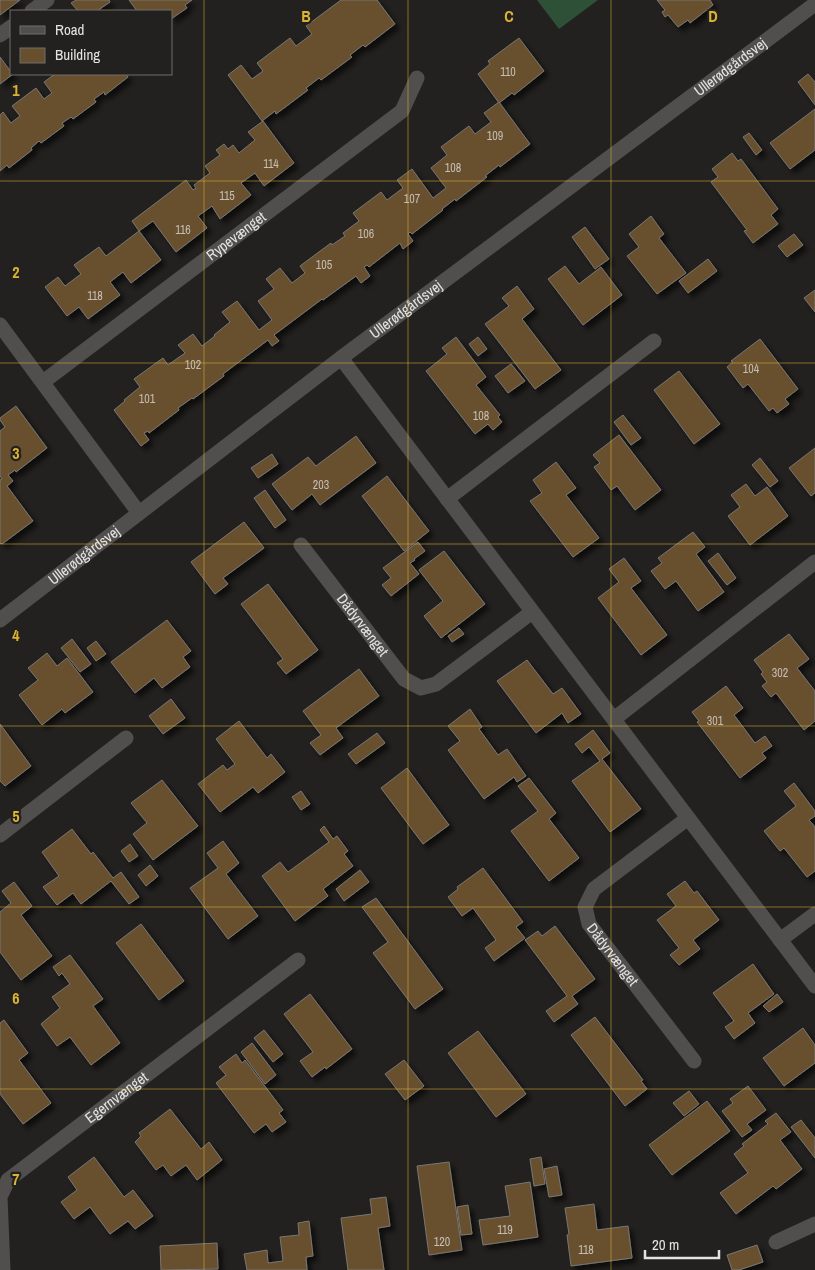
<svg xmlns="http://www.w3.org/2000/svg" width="815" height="1270" font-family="'Archivo Narrow',sans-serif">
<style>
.green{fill:#2d5037}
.building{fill:#684f2e;stroke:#797775;filter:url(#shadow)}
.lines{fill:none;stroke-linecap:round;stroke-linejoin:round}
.minor{stroke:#514f4d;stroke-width:15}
.grid{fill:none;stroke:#dbb233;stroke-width:1;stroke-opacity:0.55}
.labels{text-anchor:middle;stroke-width:4.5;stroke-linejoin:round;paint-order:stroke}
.number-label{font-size:12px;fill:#c5beb4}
.street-label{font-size:15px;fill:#e4e3e1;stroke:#22211f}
.grid-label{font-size:16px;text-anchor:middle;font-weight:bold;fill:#dbb233;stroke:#22211f;stroke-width:4.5;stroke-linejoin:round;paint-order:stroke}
</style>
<defs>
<filter id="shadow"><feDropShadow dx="4.5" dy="4.5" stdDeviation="2.5" flood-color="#0009"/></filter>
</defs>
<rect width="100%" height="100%" fill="#22211f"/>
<path class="green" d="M537 0H598L559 29Z"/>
<path class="building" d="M0 0H20L0 15Z
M76 0H109L110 2 97 11H78L71 3Z
M129 0H192L185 5 187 8 171 19V11H137Z
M341 0H377L395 24 365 47 363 45 350 55 352 57 321 80 319 78 306 88 308 90 276 114 275 111 262 121 228 75 241 65 252 79 263 71 257 63 290 38 296 46 312 34 306 26Z
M657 0H710L713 5 690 23 688 20 678 27 668 15 665 17 662 12 665 10Z
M519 38 544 71 514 95 512 93 499 103 478 74 490 64 488 61Z
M0 57 11 72V74H13L0 84Z
M55 74H127H126L128 77 105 95 104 92 94 99 96 102 73 119 71 117 62 123 64 126 41 143 39 141 31 148 32 150 9 168 7 165 0 171V115L3 112 11 123 20 116 12 106 36 88 44 99 52 93 44 82Z
M808 74 815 82V105L798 82Z
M499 102 530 144 500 167 499 165 485 176 487 177 456 201 455 199 442 209 443 210 412 234 410 232 408 234 413 241 403 249 400 243 369 267 367 265 364 267 370 276 361 283 356 276 323 300 322 299 274 335 279 341 272 346 268 340 223 374 224 376 193 399 192 398 178 408 179 410 149 433 148 431 144 433 149 440 141 446 114 410 125 401 124 400 140 387 134 379 163 358 168 365 185 353 178 345 193 334 202 346 215 336 214 335 230 322 222 312 237 301 259 330 272 320 258 301 274 289 266 279 280 268 292 283 305 273 300 266 331 243 332 245 345 236 343 233 359 221 353 213 381 192 387 200 403 188 397 180 412 169 433 198 446 188 431 168 447 155 441 147 469 126 475 134 491 122 484 113Z
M815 109V150L790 169 770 143Z
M263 121 294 163 264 186 255 173 241 183 251 195 220 219 212 206 198 216 207 228 176 252 153 221 139 231 132 221 186 180 193 190 196 188 194 185 210 173 205 166 220 155 216 150 224 144 228 149 233 145 239 153 255 140 248 132Z
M749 133 762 150 756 155 743 137Z
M732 153 738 161 741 159 778 209 771 215 778 224 753 243 744 231 747 230 711 182 718 177 712 169Z
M651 216 664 234 659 238 686 273 657 294 627 256 639 247 629 234Z
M585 227 609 259 595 269 572 237Z
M139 231 161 260 131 283 123 272 110 282 120 295 88 319 79 307 67 316 45 287 58 277 65 286 81 274 74 265 99 247 106 256Z
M794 234 803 245 787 257 778 246Z
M708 259 717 271 688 293 679 281Z
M565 266 579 284 601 267 622 295 583 325 548 279Z
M517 286 534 309 522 319 561 370 535 389 485 324 509 306 502 298Z
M815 290V312L804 298Z
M456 337 486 377 476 385 500 415 498 417 502 422 493 430 488 424 475 434 426 371 447 354 442 348Z
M478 337 487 349 478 356 469 344Z
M760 339 798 389 785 399 789 404 777 413 773 408 769 411 748 384 743 388 727 367 733 362 731 361Z
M511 364 525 381 508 393 495 376Z
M679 371 720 424 694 444 654 390Z
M16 406 47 448 16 472 15 470 8 475 13 481 7 486 33 521 2 544 1 543 0 544V480L2 479 0 476V431L5 427 0 420V418Z
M623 415 641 438 631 445 614 422Z
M619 435 661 490 635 510 617 486 611 490 594 467 600 463 593 455Z
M356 436 376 463 320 505 312 494 292 510 272 484 308 457 316 466Z
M815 448V493L811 496 789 468Z
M272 454 278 464 258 478 251 468Z
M760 458 778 481 770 487 752 465Z
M556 462 576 488 566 495 599 538 573 557 530 501 542 493 533 480Z
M387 476 429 531 404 551 362 496Z
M746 484 755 496 767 487 788 516 750 545 728 516 740 507 731 495Z
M265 490 286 520 275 528 254 498Z
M244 522 264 548 223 578 228 584 215 594 191 562Z
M693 532 705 547 696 554 724 592 698 611 676 581 665 589 651 571 662 563 658 558Z
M418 542 425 551 414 559 415 560 410 563 419 574 391 596 382 585 391 578 383 568Z
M444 551 485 604 441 638 424 616 443 601 419 570Z
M718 553 736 578 727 585 708 561Z
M624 558 641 581 631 588 667 635 641 655 598 598 619 582 609 569Z
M268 584 318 650 286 674 277 663 283 659 241 604Z
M167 620 191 651 183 657 190 667 162 688 154 678 135 693 111 662Z
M459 628 464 634 452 642 448 636Z
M789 634 809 659 797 668 815 691V721L804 730 776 693 771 697 762 686 767 682 761 674 763 672 754 660Z
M72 639 91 664 80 672 61 648Z
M96 641 106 654 96 661 87 648Z
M47 653 57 666 67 658 93 692 65 713 62 709 42 725 19 695 38 680 28 668Z
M527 660 553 694 562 688 581 714 568 723 562 713 536 733 497 681Z
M359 669 379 696 336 728 343 738 320 755 310 743 321 735 303 711Z
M726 686 743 708 734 715 755 743 765 736 772 746 762 753 766 758 740 778 697 722 699 721 692 712Z
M171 699 185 718 163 734 149 716Z
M470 709 482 727 479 729 498 755 507 749 526 776 517 782 514 777 484 799 448 750 460 741 448 726Z
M239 721 267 758 271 754 285 772 258 793 253 787 220 812 198 784 223 765 227 770 235 764 216 739Z
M0 724 31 766 5 786 0 781Z
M593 730 610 753 602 759 641 809 610 832 572 781 600 761 589 747 582 753 575 744Z
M377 733 385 743 356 764 348 754Z
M407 768 449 825 423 844 381 788Z
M529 778 556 813 549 819 579 858 549 881 511 831 538 811 518 786Z
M162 780 198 826 153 860 133 834 147 823 131 803Z
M794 783 815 811V816L809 820 815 827V871L807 877 784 848 780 851 764 831 796 806 784 791Z
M301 791 310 804 301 810 292 797Z
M324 826 333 839 337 836 348 851 344 854 353 866 323 889 328 896 295 921 262 876 280 862 288 872 329 842 320 830Z
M72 829 91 854 93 852 113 878 121 872 139 897 129 904 111 881 81 904 73 893 57 905 43 887 59 876 42 852Z
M223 841 239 863 226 874 258 916 228 939 190 888 218 868 207 853Z
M130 844 138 856 129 862 121 851Z
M150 865 158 876 146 886 138 875Z
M483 868 523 922 516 927 525 938 494 961 485 948 496 940 473 908 462 916 448 897 458 889 457 887Z
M360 870 369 882 344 901 336 889Z
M685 881 694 893 697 891 719 920 693 940 700 949 679 965 670 955 679 948 657 920 676 906 667 894Z
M14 882 32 906 21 915 52 956 21 980 0 952V912L11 903 2 891Z
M376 898 443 989 415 1009 373 953 388 942 362 907Z
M141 924 184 981 159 1000 116 943Z
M555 926 595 979 572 996 578 1004 554 1022 546 1011 567 996 525 940 538 931 542 936Z
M70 955 103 999 93 1006 120 1043 91 1065 70 1037 57 1046 41 1024 60 1008 52 997 70 984 62 973 59 976 53 967Z
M753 964 774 994 748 1013 755 1023 734 1039 725 1027 734 1021 713 993Z
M310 994 352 1049 326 1069 325 1067 312 1077 300 1061 313 1052 284 1014Z
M777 994 783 1002 769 1012 763 1006Z
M595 1017 643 1080 641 1081 647 1089 625 1106 571 1035Z
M4 1020 28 1053 19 1060 51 1103 23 1124 0 1094V1023Z
M803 1028 815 1045V1063L784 1086 763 1058Z
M264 1030 283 1054 273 1062 254 1038Z
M478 1031 526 1094 496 1117 448 1053Z
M252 1043 276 1075 265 1084 241 1052Z
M236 1054 242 1063 245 1060 283 1110 279 1113 286 1122 272 1132 266 1124 254 1133 216 1083 226 1075 219 1067Z
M404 1060 424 1086 405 1100 385 1074Z
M748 1086 766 1110 747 1124 752 1130 742 1137 722 1111 733 1103 730 1099Z
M689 1091 699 1104 684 1116 673 1103Z
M707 1101 730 1131 672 1175 649 1145Z
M170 1109 201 1149 209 1142 222 1160 197 1180 186 1165 171 1176 163 1165 156 1170 135 1142 141 1136 139 1133Z
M776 1113 791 1132 780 1140 802 1169 776 1189 773 1186 736 1214 720 1193 748 1173 734 1154 744 1146 742 1144 768 1124 765 1121Z
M801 1120 815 1138V1158L791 1127Z
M94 1157 124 1197 133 1190 153 1216 135 1229 128 1221 110 1234 90 1207 74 1219 61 1202 77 1190 68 1177Z
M541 1157 545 1184 534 1186 530 1159Z
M449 1162 462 1250 429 1255 417 1166Z
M557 1166 562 1195 549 1197 544 1169Z
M530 1182 538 1237 483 1245 479 1220 510 1216 505 1186Z
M386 1197 390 1226 378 1228 384 1270H348L341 1218 372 1214 370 1199Z
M594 1204 597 1230 628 1226 632 1258 571 1266 567 1235 569 1234 565 1208Z
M468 1205 472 1234 461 1235 457 1207Z
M309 1221 313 1256 306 1257 307 1270H247L244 1254 267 1250 268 1263 283 1261 280 1237 299 1235 298 1223Z
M217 1243 218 1269 161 1270 160 1246Z
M757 1245 763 1262 739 1270H732L727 1255Z"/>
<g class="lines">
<g class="minor">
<path d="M32 11 47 0"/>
<path d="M0 35 11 27"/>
<path d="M0 325 139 513"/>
<path d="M341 358 815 986"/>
<path id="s1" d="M43 382 402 111 417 78"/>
<path d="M447 499 654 341"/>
<path id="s2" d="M301 545 404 679 421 688 436 684 532 612"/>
<path id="s3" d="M0 620 341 358 815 4"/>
<path d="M614 719 815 562"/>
<path id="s4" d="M688 818 594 889 585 907 589 924 694 1061"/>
<path d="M0 835 126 738"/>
<path d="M780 940 815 914"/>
<path d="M776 1242 815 1224"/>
<path id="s5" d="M3 1270 0 1197 8 1180 298 960"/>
</g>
</g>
<path class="grid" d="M204 0V1270M408 0V1270M611 0V1270M0 181H815M0 363H815M0 544H815M0 726H815M0 907H815M0 1089H815"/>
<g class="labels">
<g class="number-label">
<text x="508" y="76">110</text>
<text x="495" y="140">109</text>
<text x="271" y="168">114</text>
<text x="453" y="172">108</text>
<text x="227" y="200">115</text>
<text x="412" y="203">107</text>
<text x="183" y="234">116</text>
<text x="366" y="238">106</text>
<text x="324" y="269">105</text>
<text x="95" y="300">118</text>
<text x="193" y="369">102</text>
<text x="751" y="373">104</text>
<text x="147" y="403">101</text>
<text x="481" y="420">108</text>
<text x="321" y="489">203</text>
<text x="780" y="677">302</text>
<text x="715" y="725">301</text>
<text x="505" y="1234">119</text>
<text x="442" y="1246">120</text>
<text x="586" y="1254">118</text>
</g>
<g class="street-label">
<text dy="5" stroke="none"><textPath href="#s3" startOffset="916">Ullerødgårdsvej</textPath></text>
<text dy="5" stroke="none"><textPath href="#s1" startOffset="242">Rypevænget</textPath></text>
<text dy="5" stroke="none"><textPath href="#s3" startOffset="511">Ullerødgårdsvej</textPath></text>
<text dy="5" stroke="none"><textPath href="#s3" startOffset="106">Ullerødgårdsvej</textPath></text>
<text dy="5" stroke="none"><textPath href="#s2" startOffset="101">Dådyrvænget</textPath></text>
<text dy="5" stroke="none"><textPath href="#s4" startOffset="194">Dådyrvænget</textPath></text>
<text dy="5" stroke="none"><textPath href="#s5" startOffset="228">Egernvænget</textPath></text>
</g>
</g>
<g class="grid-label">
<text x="306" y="22">B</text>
<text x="509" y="22">C</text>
<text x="713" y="22">D</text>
<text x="16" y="96">1</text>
<text x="16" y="278">2</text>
<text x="16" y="459">3</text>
<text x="16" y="641">4</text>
<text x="16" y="822">5</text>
<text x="16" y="1004">6</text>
<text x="16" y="1185">7</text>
</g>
<rect x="10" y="10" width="162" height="65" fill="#22211f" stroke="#706f6d"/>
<rect x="20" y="26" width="25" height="8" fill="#514f4d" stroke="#706f6d"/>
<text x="55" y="35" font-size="15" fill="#e4e3e1">Road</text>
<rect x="20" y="48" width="25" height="15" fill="#684f2e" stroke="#706f6d"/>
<text x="55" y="60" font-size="15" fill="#e4e3e1">Building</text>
<path d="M645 1250v8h74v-8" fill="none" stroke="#e4e3e1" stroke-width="2.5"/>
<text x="652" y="1250" font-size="15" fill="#e4e3e1" stroke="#22211f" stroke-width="4" paint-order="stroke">20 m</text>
</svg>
